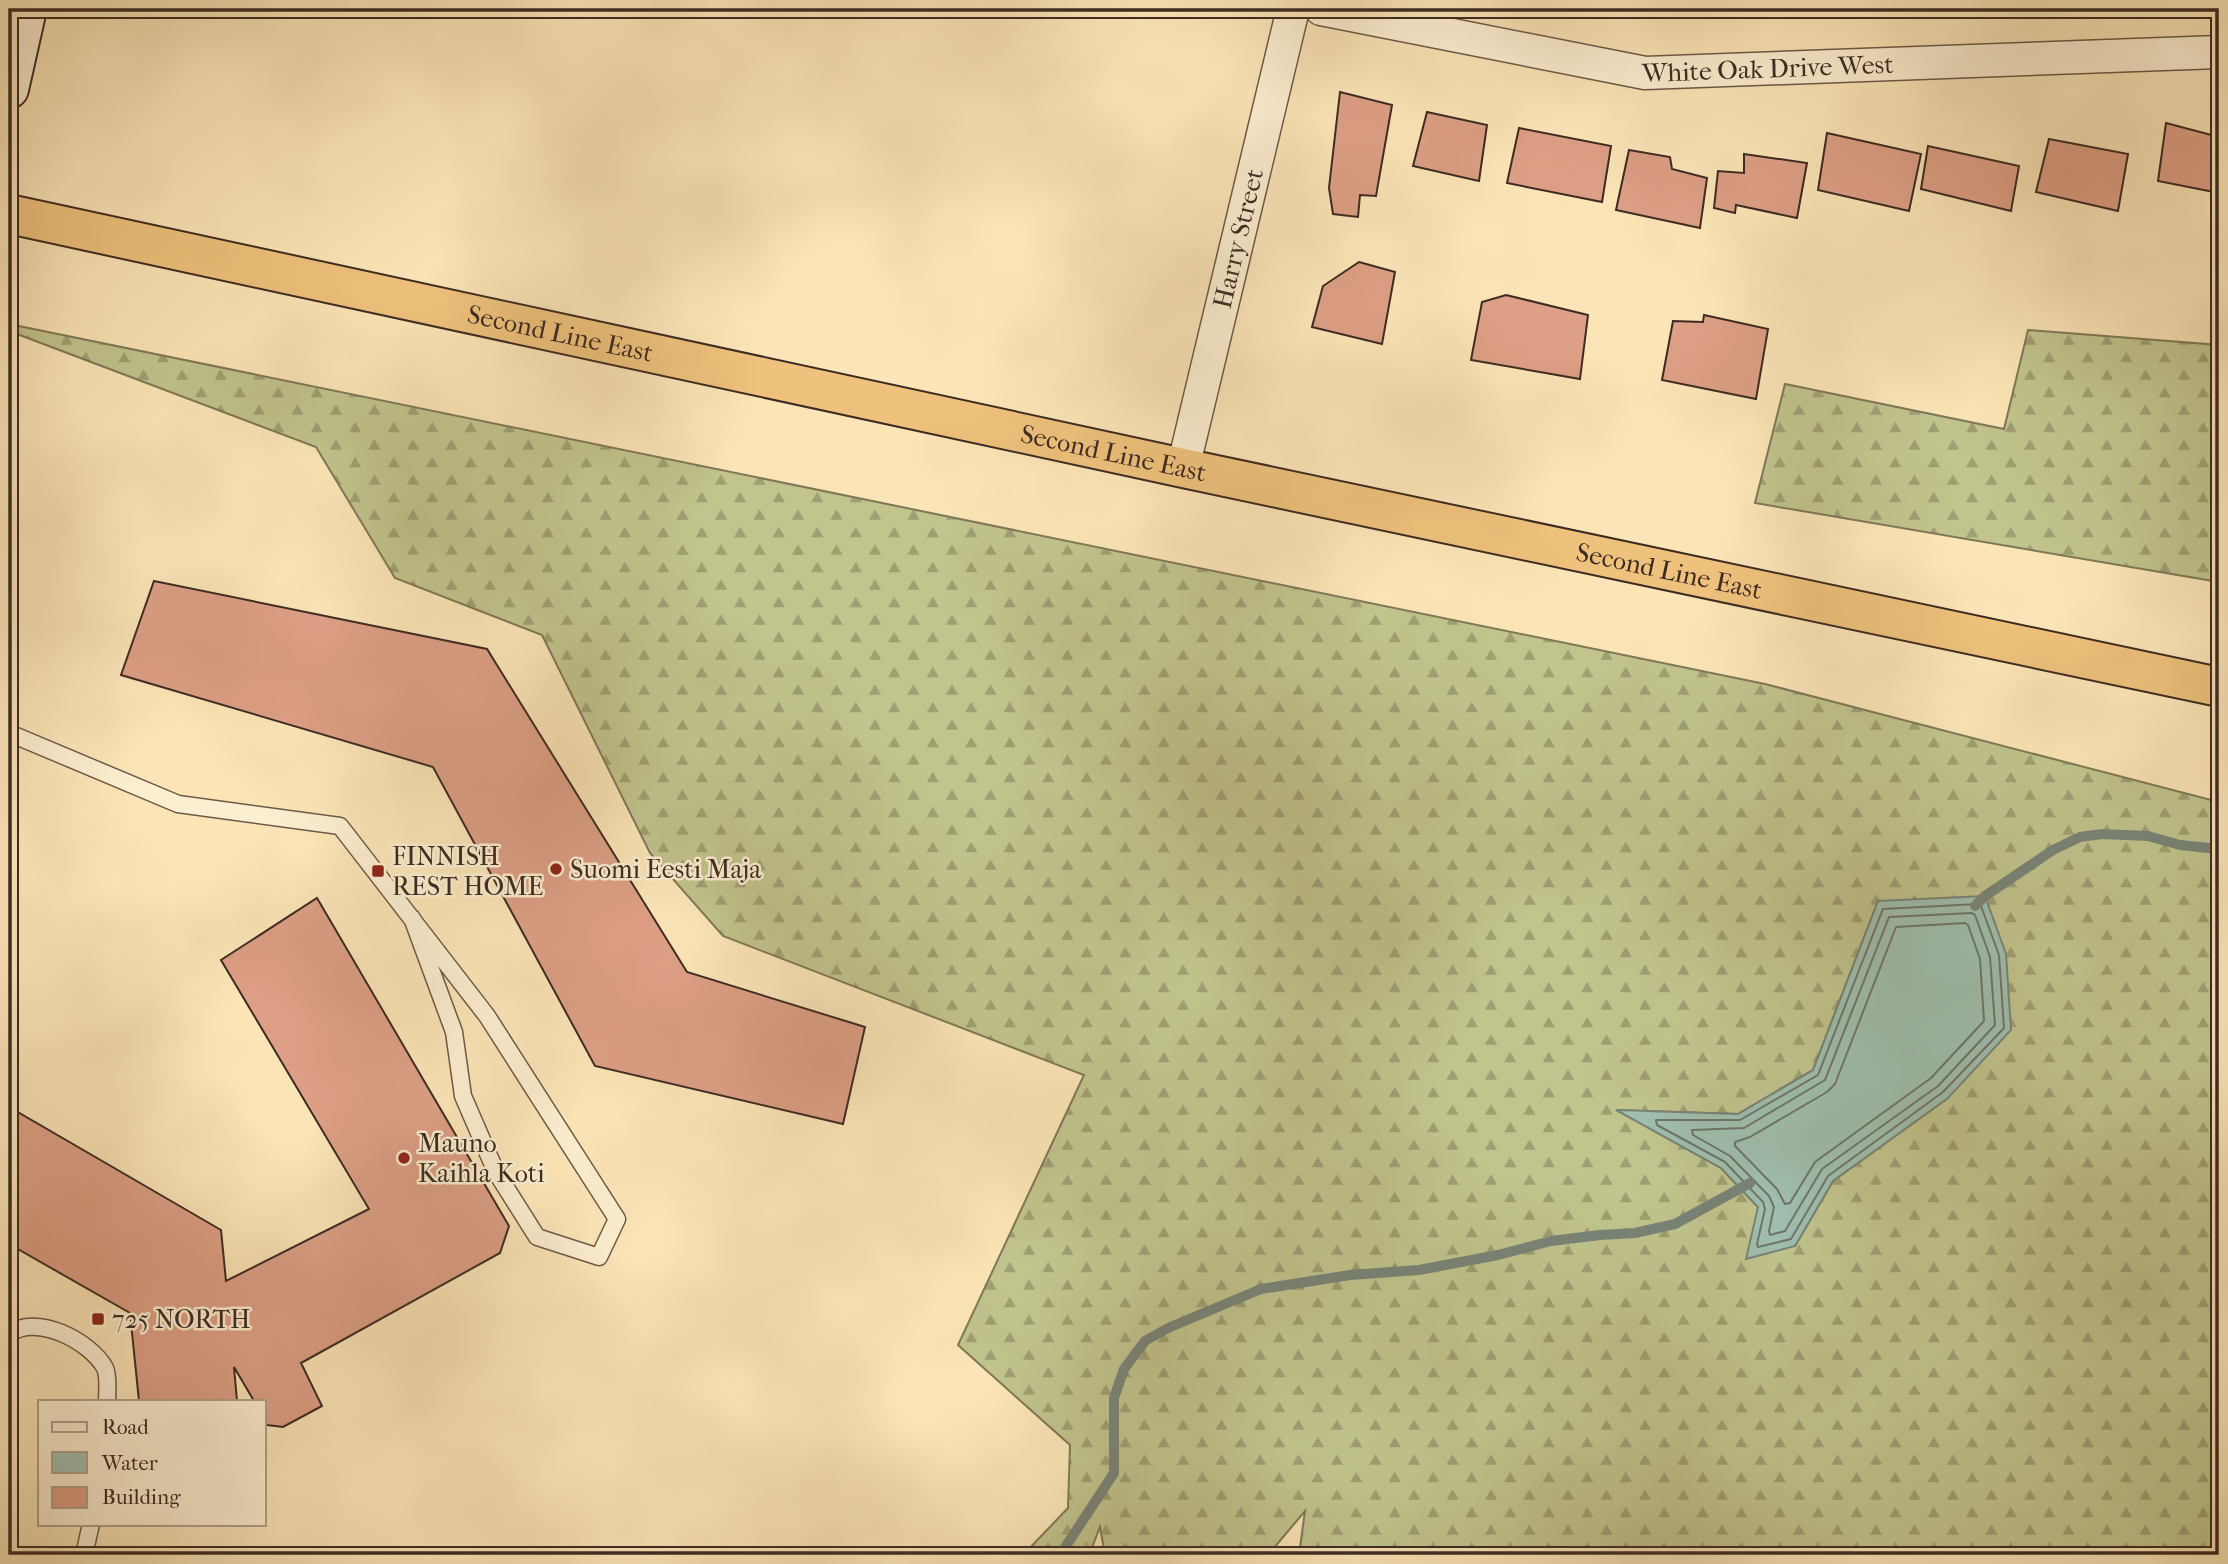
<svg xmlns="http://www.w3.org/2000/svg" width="2228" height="1564" font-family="'IM FELL French Canon',serif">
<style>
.forest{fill:url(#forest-firs);stroke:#7f7858;stroke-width:2;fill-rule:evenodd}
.water{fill:#9fbfaf;stroke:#788477;stroke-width:2}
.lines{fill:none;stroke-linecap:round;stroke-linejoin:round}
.shore{stroke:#6e7569;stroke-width:2}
.stream{stroke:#788477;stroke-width:10}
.building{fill:#dd9f85;stroke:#3d2b23;stroke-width:2}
.lane-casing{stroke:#6c5a48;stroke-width:19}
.street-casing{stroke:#6c5a48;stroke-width:35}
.secondary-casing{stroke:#3d2b23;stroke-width:42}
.highway-casing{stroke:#3d2b23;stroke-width:42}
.lane{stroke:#fceed0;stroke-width:16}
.street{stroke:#fceed0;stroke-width:32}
.secondary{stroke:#fceed0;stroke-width:38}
.highway{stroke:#eec27c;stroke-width:38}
.poi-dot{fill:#8f2418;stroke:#fceed0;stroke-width:2.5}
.labels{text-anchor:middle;stroke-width:5;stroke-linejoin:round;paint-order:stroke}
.street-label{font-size:26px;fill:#3d2b23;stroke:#fceed0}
.poi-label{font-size:26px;fill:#3d2b23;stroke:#fceed0;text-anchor:start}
</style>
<defs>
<pattern id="forest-firs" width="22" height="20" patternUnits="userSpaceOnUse" patternTransform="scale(1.75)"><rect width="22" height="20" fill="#c1c48d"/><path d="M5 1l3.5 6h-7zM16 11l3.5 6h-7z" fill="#9e9f73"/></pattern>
</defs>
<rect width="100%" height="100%" fill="#fbe5b7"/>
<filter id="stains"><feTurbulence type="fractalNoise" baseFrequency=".00286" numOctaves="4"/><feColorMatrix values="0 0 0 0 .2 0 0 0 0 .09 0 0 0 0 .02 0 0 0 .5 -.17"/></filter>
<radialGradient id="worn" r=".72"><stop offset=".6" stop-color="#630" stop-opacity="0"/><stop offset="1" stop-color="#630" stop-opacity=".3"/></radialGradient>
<path class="forest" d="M9 324 1765 684 2219 802V1555H1299L1305 1511 1268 1555H1105L1100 1527 1089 1555H1023L1068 1508 1070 1445 958 1345 1084 1075 723 936 650 853 542 635 395 578 316 447 9 331ZM1878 901 1948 1098 1833 1181 1795 1246 1721 1168 1618 1110 1738 1114 1813 1070Z
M2028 330 2219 345V582L1755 503 1785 384 2004 429Z"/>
<path class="water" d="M1985 896 2006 954 2011 1030 1948 1098 1833 1181 1795 1246 1746 1259 1758 1207 1721 1168 1616 1110 1738 1114 1813 1070 1878 901Z"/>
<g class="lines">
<path class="shore" d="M1978 904 1981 906 1999 955 2004 1028 1943 1092 1828 1176 1791 1239 1758 1247 1757 1244 1765 1209 1763 1202 1725 1162 1657 1125 1656 1120H1740L1818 1075 1883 909Z
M1972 913 1975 915 1990 957 1995 1025 1938 1086 1822 1169 1785 1231 1770 1235 1769 1231 1774 1207 1769 1196 1730 1156 1693 1135 1692 1130 1744 1128 1825 1080 1889 917Z
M1965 923 1968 925 1980 959 1984 1021 1931 1078 1815 1162 1790 1203 1785 1204 1777 1189 1735 1146V1142L1750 1137 1827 1092 1835 1084 1896 927Z"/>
<path class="stream" d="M1975 906 1985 896 2053 850 2080 837 2102 834 2148 836 2180 845 2219 849
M1060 1555 1114 1473V1398L1124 1369 1145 1341 1168 1328 1261 1289 1350 1275 1419 1270 1498 1255 1551 1241 1600 1235 1635 1233 1675 1224 1750 1183"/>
</g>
<path class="building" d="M1340 92 1392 105 1376 196 1360 195 1358 217 1333 214 1329 188Z
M1427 112 1487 125 1479 181 1413 166Z
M2166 123 2219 137V193L2158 181Z
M1519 128 1611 146 1602 202 1507 183Z
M1827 133 1921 154 1909 211 1818 190Z
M2049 139 2128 154 2118 211 2036 192Z
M1928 146 2019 166 2011 211 1921 189Z
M1629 150 1670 157 1672 169 1707 178 1700 228 1616 210Z
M1744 154 1807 163 1797 218 1736 205 1735 213 1714 208 1718 171 1744 173Z
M1359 262 1395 272 1382 344 1312 327 1323 286Z
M1506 295 1588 315 1580 379 1471 360 1482 302Z
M1704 315 1768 329 1756 399 1662 380 1673 321 1703 322Z
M154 581 487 649 687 972 865 1027 843 1124 595 1066 433 767 121 675Z
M317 898 509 1226 500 1253 301 1363 322 1406 283 1427 267 1425 264 1419V1401H254L234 1367 237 1401H139L130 1313 9 1244V1107L221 1230 226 1281 369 1209 221 960Z"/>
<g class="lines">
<g class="lane-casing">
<path id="lane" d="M9 733 178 804 340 826 487 1016 617 1219 599 1257 537 1237 496 1172 463 1096 454 1032 412 918
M9 1334C36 1313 90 1341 105 1368 109 1377 107 1392 107 1401
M84 1555 91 1524"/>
</g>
<g class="street-casing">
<g id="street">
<path id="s1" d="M1321 9 1645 73 2219 52"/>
<path id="s2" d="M1183 468 1293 9"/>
</g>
</g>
<g class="secondary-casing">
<path id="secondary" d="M9 89 27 9"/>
</g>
<g class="highway-casing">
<g id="highway">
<path id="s3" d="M9 214 1183 468 2219 687"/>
</g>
</g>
<use href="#lane" class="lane"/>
<use href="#street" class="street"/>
<use href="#secondary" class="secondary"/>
<use href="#highway" class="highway"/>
</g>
<g class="poi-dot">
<circle cx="556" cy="869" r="7"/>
<rect x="371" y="864" width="14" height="14" rx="3.5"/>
<circle cx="404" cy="1158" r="7"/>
<rect x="91" y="1312" width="14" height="14" rx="3.5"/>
</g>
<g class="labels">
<g class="street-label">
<text dy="9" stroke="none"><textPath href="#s1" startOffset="453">White Oak Drive West</textPath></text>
<text dy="9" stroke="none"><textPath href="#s2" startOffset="236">Harry Street</textPath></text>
<text dy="9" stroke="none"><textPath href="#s3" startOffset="564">Second Line East</textPath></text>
<text dy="9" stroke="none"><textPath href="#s3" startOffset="1130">Second Line East</textPath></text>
<text dy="9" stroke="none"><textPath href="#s3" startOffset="1698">Second Line East</textPath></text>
</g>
<g class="poi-label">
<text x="392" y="865">FINNISH<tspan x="392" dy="30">REST HOME</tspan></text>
<text x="570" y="878">Suomi Eesti Maja</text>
<text x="418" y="1152">Mauno<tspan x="418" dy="30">Kaihla Koti</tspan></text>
<text x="112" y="1328">725 NORTH</text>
</g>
</g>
<rect width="2228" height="1564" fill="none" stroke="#fbe5b7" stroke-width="35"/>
<rect x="10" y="10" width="2207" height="1543" fill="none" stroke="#3d2b23" stroke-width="3.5"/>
<rect x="18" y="18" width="2193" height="1529" fill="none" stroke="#3d2b23" stroke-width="2"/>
<rect x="38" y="1400" width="228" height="126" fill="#fceed0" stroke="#b0a08b" stroke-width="2"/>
<rect x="52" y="1422" width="35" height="10" fill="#fceed0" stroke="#b0a08b" stroke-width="2"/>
<text x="102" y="1434" font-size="21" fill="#3d2b23">Road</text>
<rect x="52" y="1452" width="35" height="21" fill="#9fbfaf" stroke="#b0a08b" stroke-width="2"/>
<text x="102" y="1470" font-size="21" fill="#3d2b23">Water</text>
<rect x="52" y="1487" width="35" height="21" fill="#dd9f85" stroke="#b0a08b" stroke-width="2"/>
<text x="102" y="1504" font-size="21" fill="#3d2b23">Building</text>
<rect width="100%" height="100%" filter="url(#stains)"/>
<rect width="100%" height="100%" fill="url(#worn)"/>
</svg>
